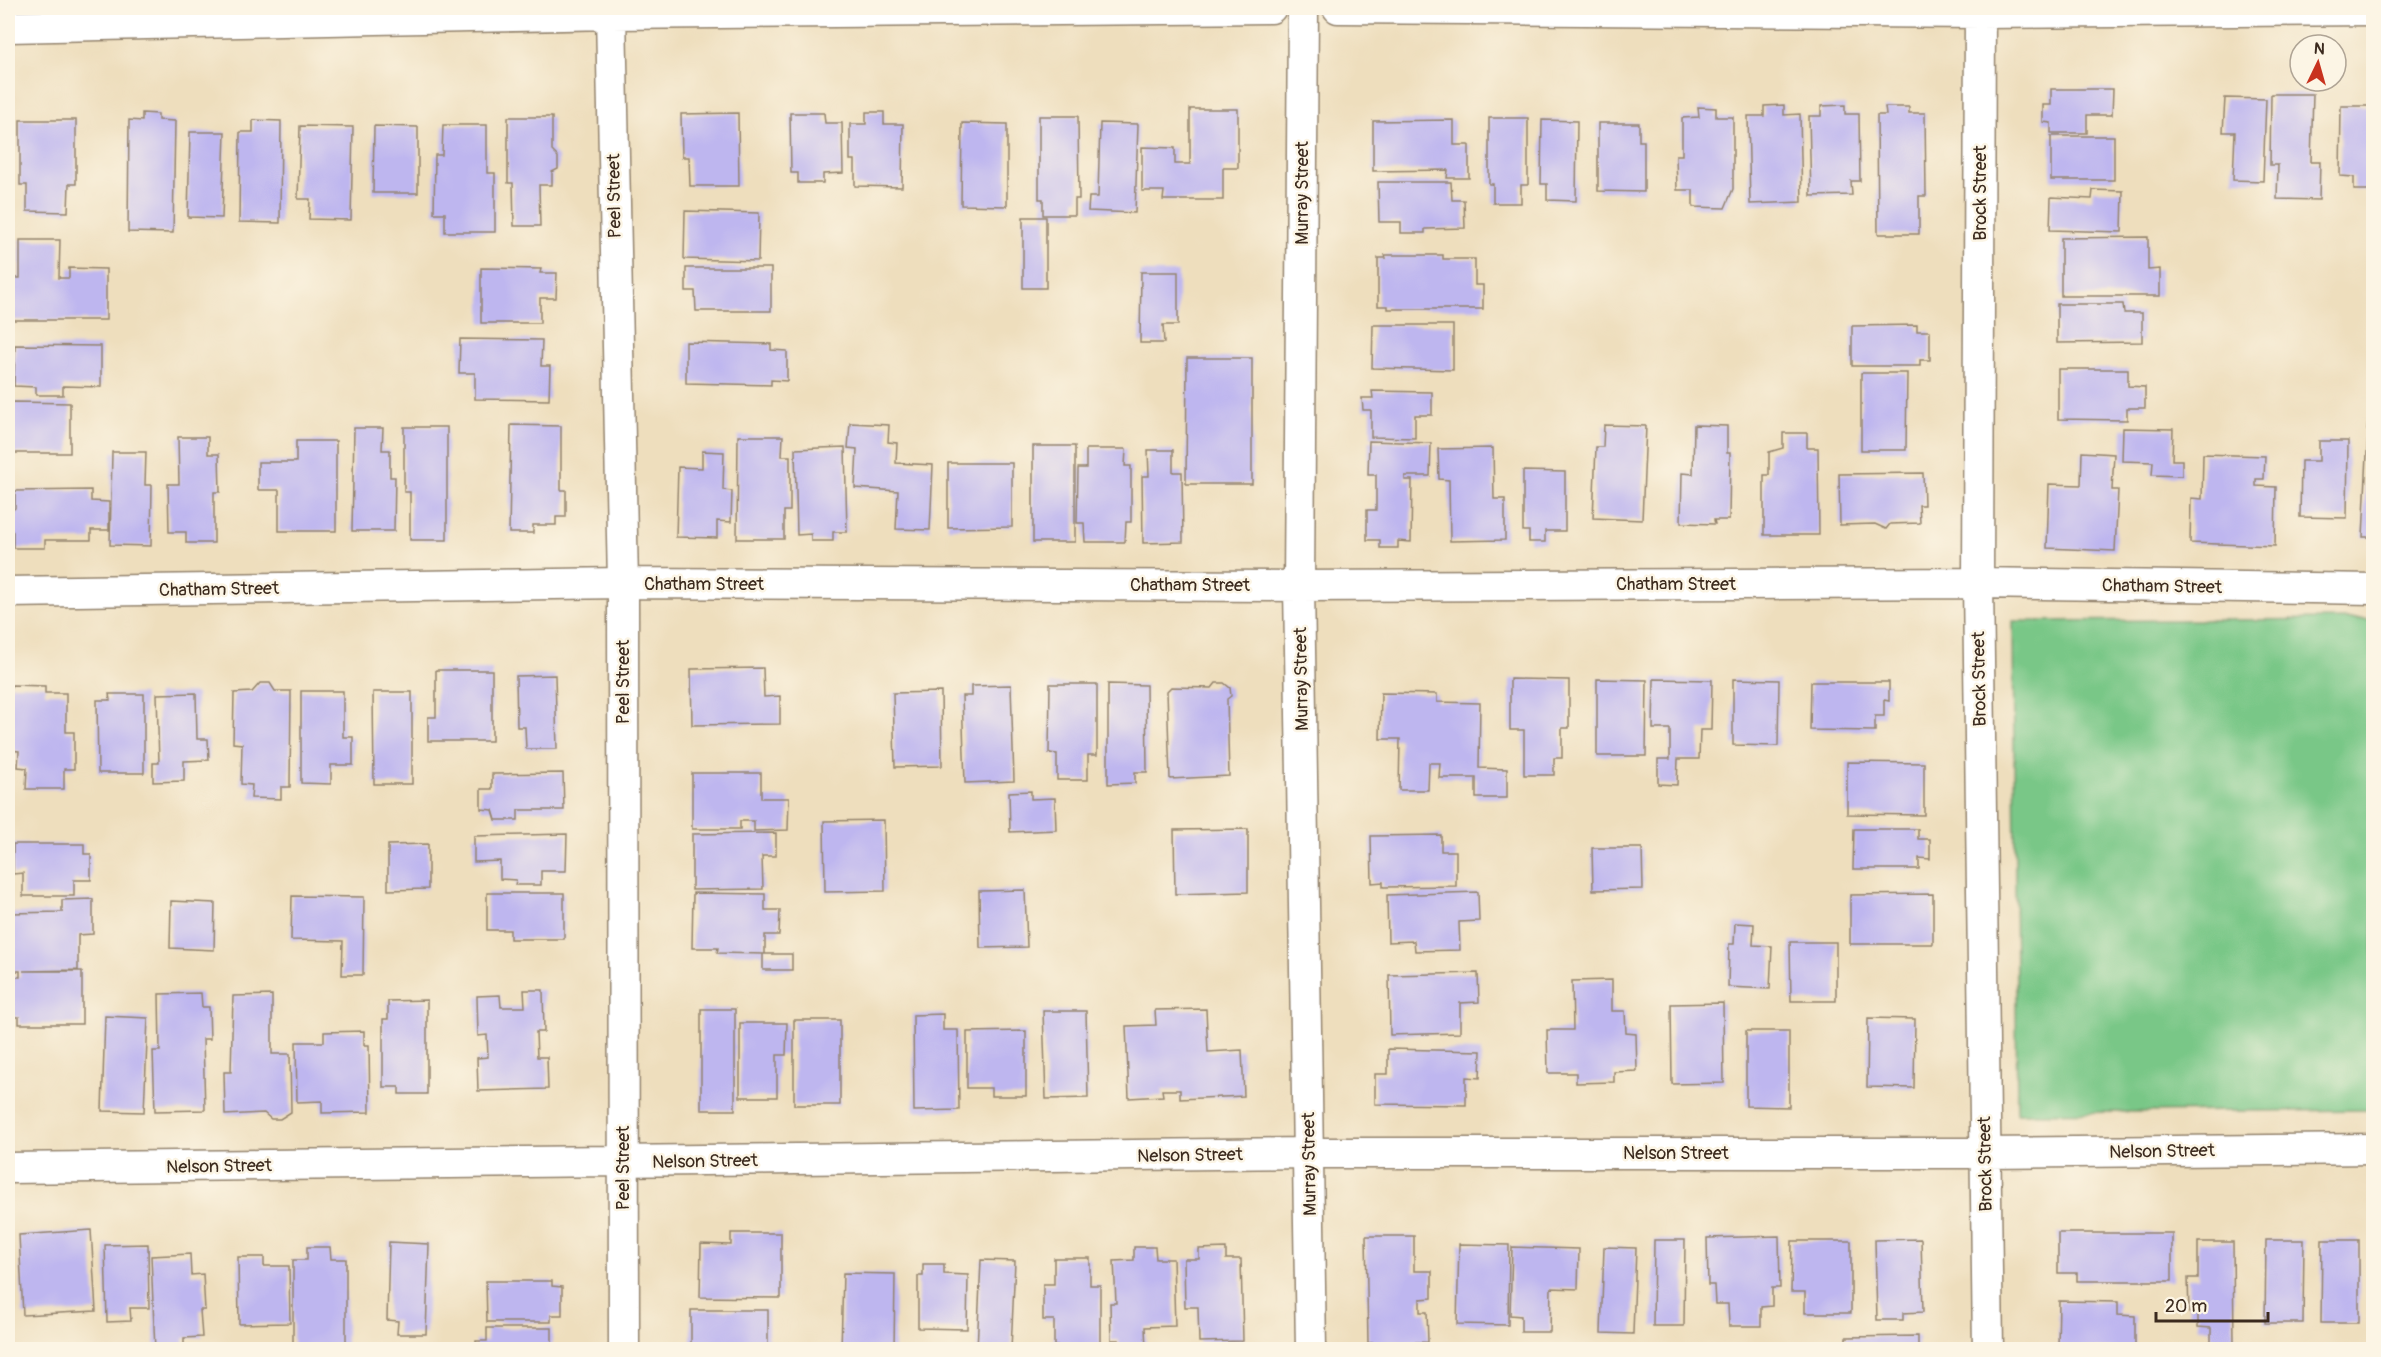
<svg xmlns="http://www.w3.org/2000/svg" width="2381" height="1357" font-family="Pangolin,sans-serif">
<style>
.green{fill:#79c787;stroke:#5a7852;stroke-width:1.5}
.building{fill:#beb6ef}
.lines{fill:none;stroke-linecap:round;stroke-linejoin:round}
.minor-casing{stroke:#94846e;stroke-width:33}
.minor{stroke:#fff;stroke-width:30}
.labels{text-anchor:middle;stroke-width:5;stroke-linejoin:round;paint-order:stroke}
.street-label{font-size:18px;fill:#3b2a1e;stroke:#fcf5e5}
</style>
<rect width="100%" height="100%" fill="#fcf5e5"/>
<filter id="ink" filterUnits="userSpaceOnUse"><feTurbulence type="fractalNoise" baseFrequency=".0167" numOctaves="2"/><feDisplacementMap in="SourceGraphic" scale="12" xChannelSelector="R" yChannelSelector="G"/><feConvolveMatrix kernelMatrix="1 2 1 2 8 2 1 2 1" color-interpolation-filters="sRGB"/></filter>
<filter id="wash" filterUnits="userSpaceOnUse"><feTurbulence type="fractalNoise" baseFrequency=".008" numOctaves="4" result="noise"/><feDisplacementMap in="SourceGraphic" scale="24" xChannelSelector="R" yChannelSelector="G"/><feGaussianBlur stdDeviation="1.35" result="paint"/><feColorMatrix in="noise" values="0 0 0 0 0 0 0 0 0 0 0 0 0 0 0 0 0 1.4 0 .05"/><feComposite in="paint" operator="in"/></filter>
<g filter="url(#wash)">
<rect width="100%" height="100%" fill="#eedebd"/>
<path class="green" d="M2373 619V1110L2017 1113 2013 621Z"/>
<g id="blocks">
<path class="building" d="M2051 89H2113L2112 115H2087V133H2051V123L2043 122V105H2051Z
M2271 94H2313L2311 162H2320L2319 200 2277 199 2278 165H2270Z
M2225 98 2266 99 2263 181 2233 180 2235 132H2223Z
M1784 105V115L1800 114 1802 202 1750 204 1748 116H1764V106Z
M1845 105V114H1859L1860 181H1851L1852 195 1811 196 1809 116H1821V106Z
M2341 106H2374V190H2354V177L2340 176Z
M1698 107 1716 108V117H1733V189L1725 208 1693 207V190H1677L1676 155H1682V118L1699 117Z
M1885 107H1909V113H1925L1926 196H1919V234H1878L1877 115H1886Z
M1190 109H1238V168H1223V200H1163L1164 191H1142V147L1175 148V164H1190Z
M866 112H884V124H903L902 187 855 186V160H850V124H866Z
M142 113 158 114V120L175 121 173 233 128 232 129 120 142 121Z
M738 113 739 186H690L689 157H682L681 114Z
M790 113H824L825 123H842L843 173 823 174V183H798V173H791Z
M1039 116H1078L1079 199H1075V215H1043V199H1039Z
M508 117H552V151L558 157V169L552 172V185H539L540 226H514L513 183H508Z
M1489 118H1528V185H1521V203H1493V184H1489Z
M20 120H76V184H69L68 212 27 211V185H20Z
M253 120 281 121 280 223 239 222 240 132H253Z
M1454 120V145H1469V178H1447L1448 170 1373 171V121Z
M1542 120 1577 121 1576 201 1547 200V184H1541Z
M962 123 1007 124V206L961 205Z
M1100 123 1138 124 1135 213 1088 211 1089 197H1098Z
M1598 123H1639V141H1644V192L1598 191Z
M443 125H487V173H495V232H445V213H434L435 155H442Z
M300 126 353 127 351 220 309 219 310 199H298Z
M374 126 418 127V193H373Z
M190 132H225L222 218 188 217Z
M2051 136H2114V180H2051Z
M1378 182H1451L1452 200H1464L1465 228 1425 229V233H1401V222H1379Z
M2093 190 2123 191 2122 232 2050 230 2051 197 2092 199Z
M685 211 759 213 758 261 684 259Z
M1023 217H1046V288H1023Z
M2148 237V270L2160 269V296H2061V238Z
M20 240H60L59 278H69V268L106 269V320H8V278H20Z
M1385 255H1443V259H1475V285H1483V309H1388V306H1378V258H1386Z
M481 268 541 269 540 273H557L556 298H540V323H481Z
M686 268H771V311H696L695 291H686Z
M1141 272H1178V325H1163L1164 343H1140Z
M2057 304H2123L2124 313H2142V342L2057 343Z
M1373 325H1453V370L1372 368Z
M1917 325V331H1930V360H1920V366H1852V326Z
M460 339 542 340 541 366H550L549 400 475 399V373H459Z
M686 342 771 344V350L787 351V381L771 380V385L686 383Z
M15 345 101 346V387L63 386V395H36V387L14 386Z
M1187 358H1252V484H1186Z
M2058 369H2128V386L2145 387V408H2127V420L2058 419Z
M1861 373H1907L1906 450H1861Z
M1372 391 1432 392V415H1415V438L1371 437V410H1363L1362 398H1373Z
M15 402 70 403V453H8V403Z
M2369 413H2374V537H2363Z
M850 423 889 425 888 442 897 443 896 463 933 465 930 530 896 529 898 491 855 488 857 449 848 448Z
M511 425 561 426V490H566V517H556V525H533V533H509Z
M1604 425 1646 426 1642 520 1593 518 1596 447H1603Z
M1694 425 1727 426V453H1730L1729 520H1714L1715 524 1681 523 1682 473 1693 474Z
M404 427H447V540H410V492H404Z
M354 428H383L382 450H390V477H395L394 531H352Z
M2123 428 2173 429 2172 460H2182V476L2152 475 2153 462 2122 461Z
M1783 433H1807V448H1818L1819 535H1764V475H1769V452L1783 448Z
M738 436H783L782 456H790V511H784V539H737Z
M178 437H208V454H219L220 492H214V543H186V532H169L168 484H179Z
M296 441H336V531H279V490H258V462H296Z
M1369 441 1431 443 1430 476H1405V480H1412L1411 542 1398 541V548H1380V540H1367V510H1376V475H1368Z
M2319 441H2348L2347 518 2300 517 2301 461H2319Z
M1033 446H1075V542H1033Z
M845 447 847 532H833V541H811V534L797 535 795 449Z
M1493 448 1494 499H1505V540L1450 541 1449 480 1439 479 1438 449Z
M1086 449H1126L1125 466H1131V522H1126L1125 542H1085L1084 523H1077L1078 468H1086Z
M1148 450H1173V472H1182L1183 542 1143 543 1142 476H1149Z
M702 451 724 452 723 490 732 491 731 522 717 521V538L676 537 678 467 702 468Z
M112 452H146L145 485H152L151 546 110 545Z
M2082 452 2114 454 2112 490H2118L2115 551 2047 548 2049 484 2081 485Z
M2203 454 2265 456 2264 479H2256V486L2276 487 2275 546 2190 543 2191 498 2202 499Z
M948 463H1012V527L948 528Z
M1523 471 1565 472V531H1545V542H1529V531H1523Z
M1923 473 1924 505H1919L1920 523 1890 524 1886 529 1875 524 1840 525 1839 474Z
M91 490V501L109 502V530H91V540H45V548H13V532L8 526V514L15 508V491Z
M763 668 764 697 780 696V724L692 725 691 669Z
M436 670H492V741H428V717H436Z
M555 675 557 749H526L525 727H517L516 676Z
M1510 679 1569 680V728H1562V758H1554V775H1524V730H1510Z
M1597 679 1647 680 1646 756H1597Z
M1654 679 1712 680 1711 730H1700L1699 759H1678L1677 785 1658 784V759H1670V729H1653Z
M1733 679 1779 680 1778 746 1733 745Z
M1811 682H1889V701L1884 700V716H1875V731L1810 730Z
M260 683H270L275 691H291L290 787H281V799L251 798 252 785 241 784 242 744 233 743 234 693 252 692Z
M1216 683H1224L1230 688 1231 696 1227 699 1229 776 1170 779 1167 691 1171 687 1212 688Z
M1050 684H1097V755H1088V780H1057V754L1049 753Z
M1108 684 1146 685 1147 772H1135V783L1108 784Z
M12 685 45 686V693H66V732H74V769H64V789H26L27 768 18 767 19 751 9 750 8 691Z
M1011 685 1014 781 965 783 962 696H971V686Z
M301 691H343V737H353V765H331V784L301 783Z
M373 692H412V784H374Z
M941 692 942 766 895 767 893 693Z
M196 693 197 739H208L209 760 184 761V781L153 782V763H159L157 694Z
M1381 693 1437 694V702L1480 703 1479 768 1507 769V798H1476V778H1439L1440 763H1429L1428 790H1399L1400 739H1380Z
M109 694H144V773H98L97 700H110Z
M1847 762 1924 763V815L1847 814Z
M563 773 564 810H518V820H496L493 810 481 809V789H492V774Z
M692 773H761V798H789L788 830 754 831V821H740V829H692Z
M1031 791V799L1055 798 1056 830 1010 832 1009 792Z
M884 820 885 891 825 892 824 821Z
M1248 829V892L1175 894 1174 830Z
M1854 829H1918V839H1930V859L1919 858V869H1853Z
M776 833V856H762L763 889 692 890V834Z
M567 834 566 871H541V885H515L516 880 500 879V861L474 862V836Z
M1441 835V851H1456V886L1383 887V882L1372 883 1371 836Z
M13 844H84V854H91V880H74V896H23V873L13 874Z
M428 844V889L388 890V845Z
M1592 848H1642L1643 889 1593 890Z
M1025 890 1027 947 980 948 979 891Z
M1478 892 1479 921 1459 922 1460 950 1415 951 1414 941 1388 942 1387 895Z
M487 893H564V939H510V930H487Z
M693 893 765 894V910H780L779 935H765V954L717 953 718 948H692Z
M1933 894V944H1850V895Z
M292 896 364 897 363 975H342L343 941 291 940Z
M93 899V934L78 935V970L23 971H82V1024H19V1017H9V977H20V971H12L10 913 62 912V900Z
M171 901 215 903 214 950 170 948Z
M1735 923 1754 924 1753 945 1772 946 1770 989 1728 987 1729 944H1734Z
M1790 942H1836V1001H1791Z
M763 954H792V970H763Z
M1478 973 1479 1002 1460 1003V1033L1390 1035 1389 975Z
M1612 980V1011H1625L1626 1033 1636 1034 1637 1071 1614 1072V1082L1576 1083V1073H1548L1547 1030H1573L1572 981Z
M524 990H543L544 1032H536L537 1057H547L548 1089 478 1091 477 1058 488 1057 487 1035 478 1036 477 996 500 995 501 1007H525Z
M201 993 202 1007H209L210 1039H203L205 1110 155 1111 153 1051H160L159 994Z
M272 995V1054H290L291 1112 280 1119H271L264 1113 225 1115 224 1072H231L233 996Z
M427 1000V1094H399V1087H383V1019H388V1001Z
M1723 1003 1724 1083 1672 1084 1671 1004Z
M701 1009H735V1110H701Z
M1206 1009 1208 1052 1242 1050 1244 1096 1180 1099V1090H1162L1163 1096 1129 1098 1126 1026 1156 1025 1155 1010Z
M1043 1011H1086L1088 1098 1046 1099Z
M943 1014V1030H958L959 1110 914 1111 913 1015Z
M105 1016 148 1018 144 1112 102 1111Z
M1868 1018 1915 1019 1914 1088 1867 1087Z
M794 1020H840V1105H794Z
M740 1023H787L786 1055H777V1097H740Z
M364 1031V1045H369L370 1112 322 1113V1101L297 1102 296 1042H324V1032Z
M1026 1031V1096H991V1088H967V1032Z
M1746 1031H1789V1107L1746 1106Z
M1388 1049 1481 1051 1480 1078 1466 1077V1105L1375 1104V1074H1388Z
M91 1230 96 1311 23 1315 19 1235Z
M731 1233H781V1298L700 1297 701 1244 731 1245Z
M2058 1233H2172V1281H2077V1273H2058Z
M1366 1236H1414V1271H1432V1298L1420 1299V1312H1427L1428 1342 1368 1343Z
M1779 1236 1780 1288H1772V1306L1761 1307V1326H1729L1728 1304H1715L1714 1285H1708L1707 1238Z
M1921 1239 1923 1312 1903 1313V1320H1877L1875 1240Z
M1654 1240H1685L1684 1326H1653Z
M2266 1240H2304L2303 1323H2265Z
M2322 1240H2359V1323H2321Z
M1792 1241H1851V1313H1805V1292H1791Z
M389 1242 429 1244 426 1334H397L398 1321 387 1320Z
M2198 1242H2233L2234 1345H2211V1328L2198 1327V1313H2189L2188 1278H2198Z
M148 1244 149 1308H130L131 1321 107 1322 105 1245Z
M1459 1244 1509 1245 1508 1325 1457 1324Z
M307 1247H330L331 1259H346V1350H293V1260H307Z
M1134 1247H1155L1156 1259H1173L1175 1326 1145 1327 1146 1350H1119V1340H1111L1110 1303H1116L1114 1261 1134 1260Z
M1512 1247 1579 1249 1578 1289 1551 1288 1550 1332H1521V1316L1510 1315Z
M1604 1247 1636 1248 1633 1334 1601 1333Z
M1226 1248V1259H1241L1243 1341 1199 1342 1198 1307H1185L1184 1259H1199V1249Z
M190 1254 191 1275 203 1274 205 1310H200L202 1337 184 1338V1350H155L151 1256Z
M238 1257H264V1266H289L290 1323 239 1324Z
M1054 1258H1090V1285H1100V1350H1068V1347L1054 1346V1320H1043V1284H1054Z
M981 1260 1015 1261 1011 1350H977Z
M923 1264H944V1274L968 1275 967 1329 918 1328V1276H923Z
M843 1273 895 1274 894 1350H841Z
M486 1281H552V1286L562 1287V1315H551V1322H487Z
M2059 1301 2118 1302V1315L2135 1316V1350L2058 1347Z
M691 1310H768V1346H691Z
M487 1328H552V1350H476V1341H487Z
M1918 1336V1350H1834V1347L1846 1346V1337Z"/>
</g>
</g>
<g filter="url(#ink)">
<use href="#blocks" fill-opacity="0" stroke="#94846e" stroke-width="1.5"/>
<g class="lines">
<g class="minor-casing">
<path id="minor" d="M1303 8 1299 586 1311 1350
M1338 8 1980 13 2374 10
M1980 8 1978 583 1988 1350
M611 14 623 583 624 1350
M8 27 611 14 1271 8
M8 592 623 583 1299 586 1978 583 2374 589
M8 1168 1309 1153H1984L2374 1149"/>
</g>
<use href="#minor" class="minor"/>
</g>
</g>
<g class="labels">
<g class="street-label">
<text transform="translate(1302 193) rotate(-90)" y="6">Murray Street</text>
<text transform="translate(1980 193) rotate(-90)" y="6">Brock Street</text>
<text transform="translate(614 196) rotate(-91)" y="6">Peel Street</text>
<text x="704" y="590">Chatham Street</text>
<text x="1676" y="590">Chatham Street</text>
<text x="1190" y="591">Chatham Street</text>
<text transform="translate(2162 586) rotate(1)" y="6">Chatham Street</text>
<text transform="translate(219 589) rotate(-1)" y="6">Chatham Street</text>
<text transform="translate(1301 679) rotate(-91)" y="6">Murray Street</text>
<text transform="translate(1979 679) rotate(-91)" y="6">Brock Street</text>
<text transform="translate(623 682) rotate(-90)" y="6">Peel Street</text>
<text transform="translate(2162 1151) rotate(-1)" y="6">Nelson Street</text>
<text x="1676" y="1159">Nelson Street</text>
<text transform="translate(1190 1155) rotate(-1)" y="6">Nelson Street</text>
<text transform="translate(705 1161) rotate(-1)" y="6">Nelson Street</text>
<text transform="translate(1309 1164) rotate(-91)" y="6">Murray Street</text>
<text transform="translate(1985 1164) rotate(-91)" y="6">Brock Street</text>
<text transform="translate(219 1166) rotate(-1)" y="6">Nelson Street</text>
<text transform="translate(623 1168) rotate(-90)" y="6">Peel Street</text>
</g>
</g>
<rect width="2381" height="1357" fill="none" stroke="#fcf5e5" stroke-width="30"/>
<g transform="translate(2318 63) rotate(5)"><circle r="28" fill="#fcf5e5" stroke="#afa495" stroke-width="1.5"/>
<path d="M0-4.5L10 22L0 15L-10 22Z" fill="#c8321e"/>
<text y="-9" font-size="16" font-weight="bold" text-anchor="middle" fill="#3b2a1e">N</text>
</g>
<path d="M2156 1312v9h112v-9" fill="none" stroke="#3b2a1e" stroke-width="3"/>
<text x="2165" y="1312" font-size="18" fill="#3b2a1e" stroke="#fcf5e5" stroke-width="4.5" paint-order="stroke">20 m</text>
</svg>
